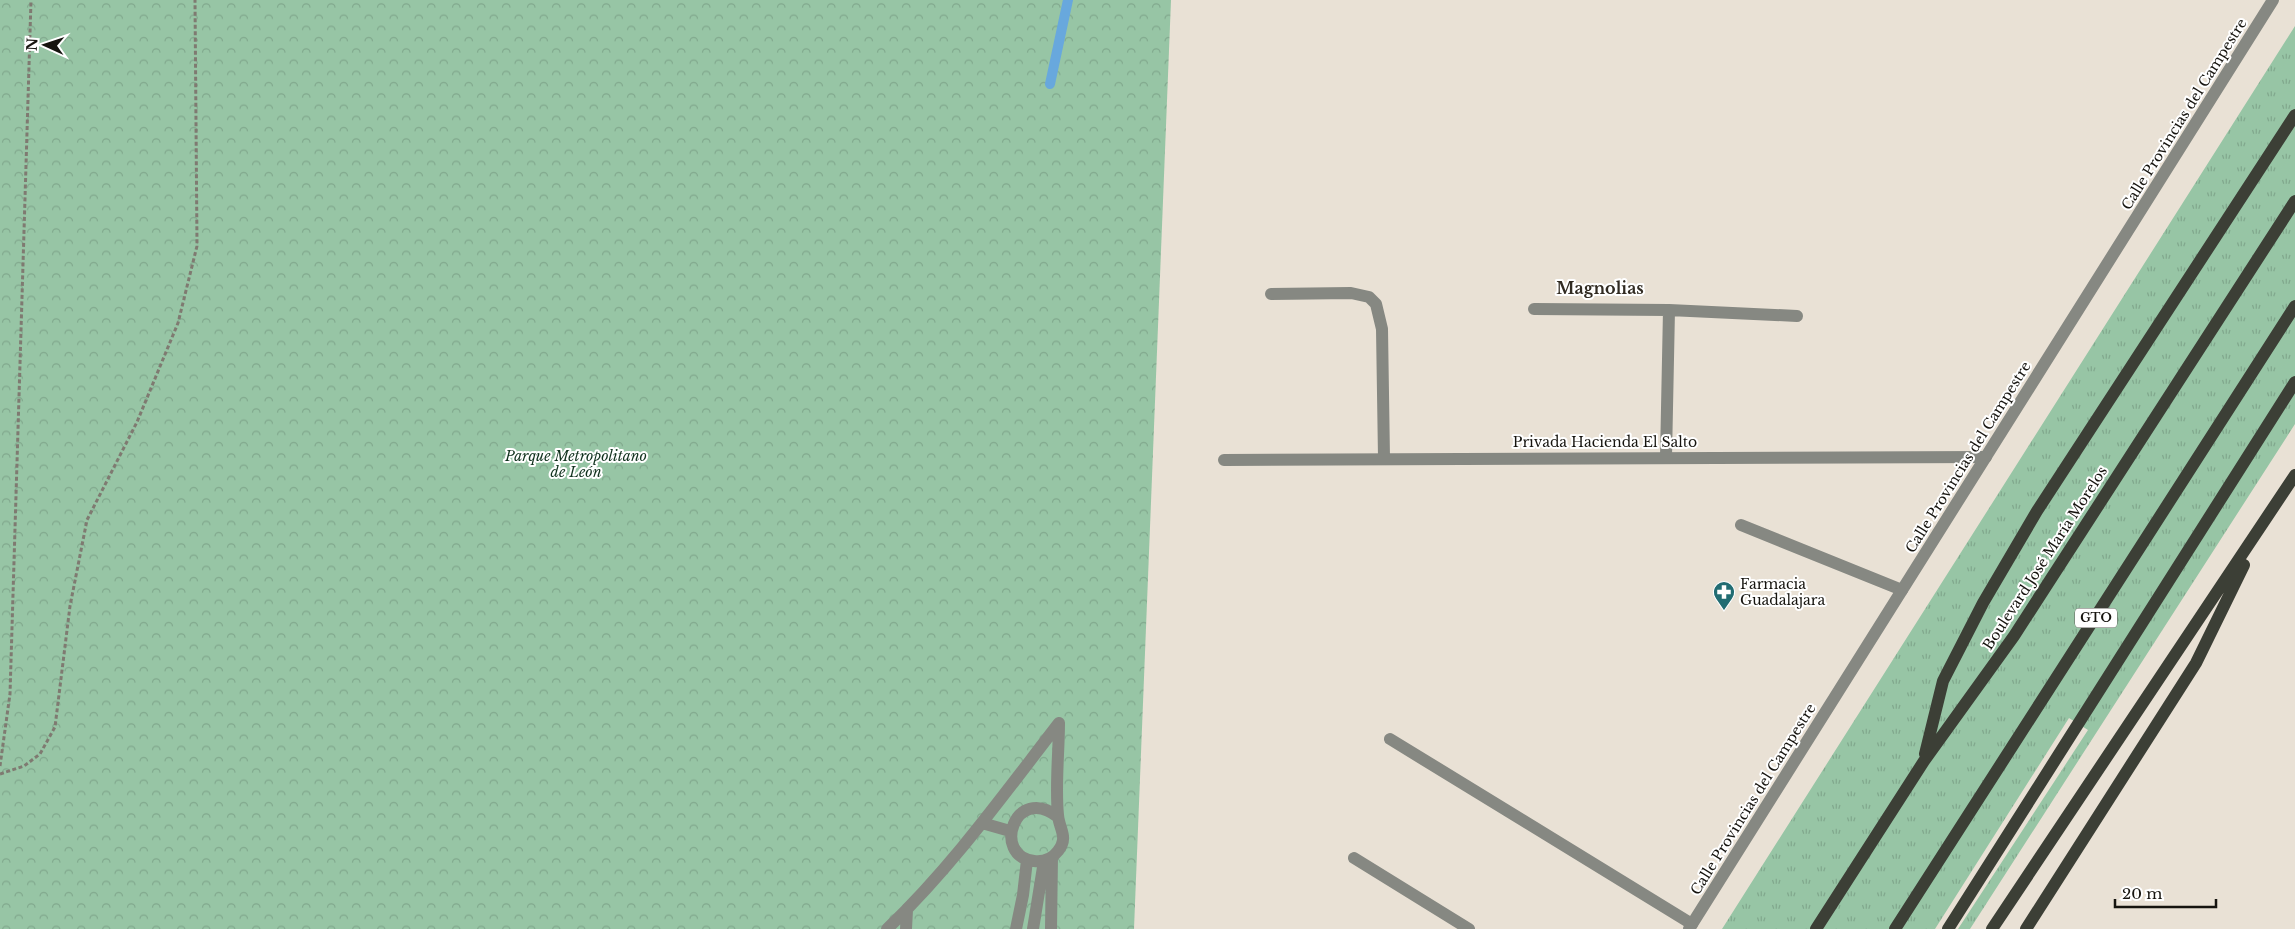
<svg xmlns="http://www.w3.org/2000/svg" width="2295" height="929" font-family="'Libre Baskerville',serif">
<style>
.grass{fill:url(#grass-tufts)}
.park{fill:url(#park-crowns)}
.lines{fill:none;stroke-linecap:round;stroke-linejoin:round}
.stream{stroke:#68a8dd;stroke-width:10}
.path{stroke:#7f7a71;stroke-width:3;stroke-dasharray:4 2.5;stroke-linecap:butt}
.service{stroke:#868882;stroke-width:12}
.minor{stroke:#868882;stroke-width:12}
.tertiary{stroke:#868882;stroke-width:12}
.primary{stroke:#3c3f36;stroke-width:12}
.labels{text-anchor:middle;stroke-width:4;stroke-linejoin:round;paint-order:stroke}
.shield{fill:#fff;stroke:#5c5a57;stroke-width:1}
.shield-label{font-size:12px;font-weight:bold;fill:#16140f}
.street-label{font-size:14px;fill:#16140f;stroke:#fff}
.park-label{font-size:14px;font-style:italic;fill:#11321e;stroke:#fff}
.poi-label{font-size:14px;fill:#16140f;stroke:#fff;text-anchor:start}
.quarter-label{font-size:16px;font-weight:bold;fill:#312b22;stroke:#fff}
</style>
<defs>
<pattern id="grass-tufts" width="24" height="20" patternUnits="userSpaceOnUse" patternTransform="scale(1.25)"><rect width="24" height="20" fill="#97c5a5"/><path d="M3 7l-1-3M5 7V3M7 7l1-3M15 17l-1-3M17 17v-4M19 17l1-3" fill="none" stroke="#81a88d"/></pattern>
<pattern id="park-crowns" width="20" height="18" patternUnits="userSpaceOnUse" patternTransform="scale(1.25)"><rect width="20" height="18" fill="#97c5a5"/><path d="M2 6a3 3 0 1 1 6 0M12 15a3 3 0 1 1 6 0" fill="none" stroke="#81a88d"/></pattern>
</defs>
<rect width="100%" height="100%" fill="#e9e1d5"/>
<path class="grass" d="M2295 26V424L1970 929H1958L2088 730 2069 718 1935 929H1722Z"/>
<path class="park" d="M0 0H1171L1134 929H0Z"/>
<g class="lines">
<path class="stream" d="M1050 84 1068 0"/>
<path class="path" d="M0 766 10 694 31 0
M0 774 24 766 40 754 55 727 70 606 87 520 137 422 178 323 197 246 195 0"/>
<path class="service" d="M1741 525 1902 590
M1058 817C1015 783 991 856 1034 861 1043 862 1052 859 1058 851 1069 837 1059 829 1058 815 1055 786 1059 752 1059 723
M982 823 1010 831
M887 929C952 867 1004 794 1059 723
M906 929 907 910
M1016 929 1023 895 1027 860
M1033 929 1044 861
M1051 929 1052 857"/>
<path class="minor" d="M1271 294 1351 293 1369 297 1376 304 1382 329 1384 458
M1534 309 1669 310 1797 316
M1666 457 1669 310
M1224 460 1986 457
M1390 739 1692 924
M1354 858 1469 929"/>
<path class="tertiary" d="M1689 929 2273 0"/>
<path class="primary" d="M1925 754 1943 681 1983 603 2037 511 2295 115
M1816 929 1924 761 2014 636 2295 201
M1895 929 2295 306
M1948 929 2295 382
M1992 929 2295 475
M2026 929 2196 663 2244 565"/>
</g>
<defs>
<g id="pharmacy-pin" transform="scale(1.125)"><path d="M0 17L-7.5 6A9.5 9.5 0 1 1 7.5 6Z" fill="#216c72" stroke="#fff"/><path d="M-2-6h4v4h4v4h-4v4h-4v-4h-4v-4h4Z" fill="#fff"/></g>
</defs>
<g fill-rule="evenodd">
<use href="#pharmacy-pin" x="1724" y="592"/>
</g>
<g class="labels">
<rect class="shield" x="2075" y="608.5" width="42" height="19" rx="4"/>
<g class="shield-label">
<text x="2096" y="622">GTO</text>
</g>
<g class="street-label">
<text transform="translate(2184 114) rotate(-58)" y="5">Calle Provincias del Campestre</text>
<text x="1605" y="447">Privada Hacienda El Salto</text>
<text transform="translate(1968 457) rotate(-58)" y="5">Calle Provincias del Campestre</text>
<text transform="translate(2045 558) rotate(-57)" y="5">Boulevard José María Morelos</text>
<text transform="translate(1753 799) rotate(-58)" y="5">Calle Provincias del Campestre</text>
</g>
<g class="park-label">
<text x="576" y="461">Parque Metropolitano<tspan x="576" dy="16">de León</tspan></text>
</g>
<g class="poi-label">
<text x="1740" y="589">Farmacia<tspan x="1740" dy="16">Guadalajara</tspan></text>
</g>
<g class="quarter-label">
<text x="1600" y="294">Magnolias</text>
</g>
</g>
<g transform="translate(45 45) rotate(273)" stroke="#ffffff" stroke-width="4" paint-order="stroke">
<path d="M0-4L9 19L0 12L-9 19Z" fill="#16140f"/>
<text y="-8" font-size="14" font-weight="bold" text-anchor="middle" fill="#16140f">N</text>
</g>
<path d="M2115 899v8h101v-8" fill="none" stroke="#16140f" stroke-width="2.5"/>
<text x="2122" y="899" font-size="15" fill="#16140f" stroke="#ffffff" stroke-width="4" paint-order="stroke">20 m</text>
</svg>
